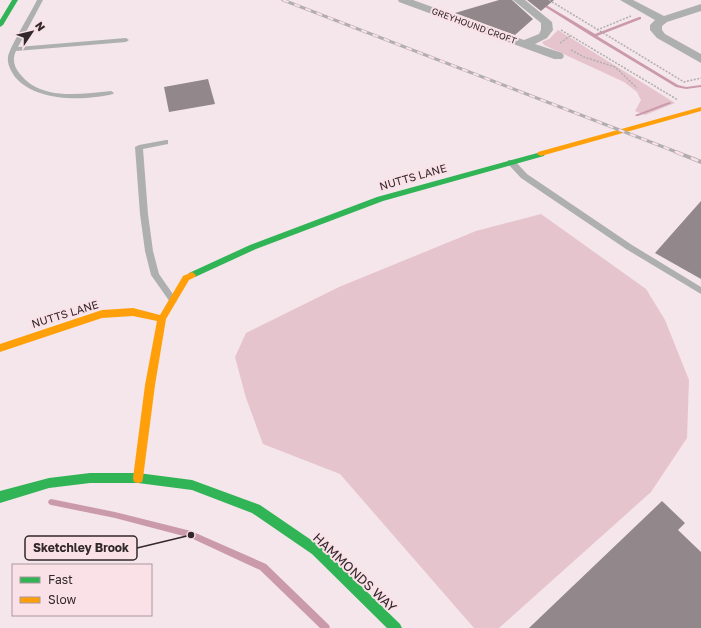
<svg xmlns="http://www.w3.org/2000/svg" width="701" height="628" font-family="'Golos Text',sans-serif">
<style>
.green{fill:#e6c4ce}
.lines{fill:none;stroke-linecap:round;stroke-linejoin:round}
.stream{fill:#cb9aaa;fill-rule:evenodd}
.building{fill:#92888b}
.path{stroke:#b0aeae;stroke-width:1.5;stroke-dasharray:2 1.5;stroke-linecap:butt}
.lane{fill:#aeb0af;fill-rule:evenodd}
.street{fill:#aeb0af;fill-rule:evenodd}
.fast{fill:#30b455;fill-rule:evenodd}
.slow{fill:#ff9f0a;fill-rule:evenodd}
.rail-far1-casing{stroke:#b2adae;stroke-width:3}
.rail-casing{stroke:#b2adae;stroke-width:4}
.rail-far1{stroke:#fae0e7;stroke-width:2;stroke-dasharray:6;stroke-linecap:butt}
.rail{stroke:#fae0e7;stroke-width:2.5;stroke-dasharray:8;stroke-linecap:butt}
.labels{text-anchor:middle;stroke-width:4;stroke-linejoin:round;paint-order:stroke}
.far-street-label{font-size:9px;fill:#31282b;stroke:#fae0e7}
.street-label{font-size:11px;fill:#31282b;stroke:#fae0e7}
.near-street-label{font-size:13px;fill:#31282b;stroke:#fae0e7}
.leader{fill:none;stroke:#31282b;stroke-width:1.5}
.callout-dot{fill:#31282b;stroke:#fae0e7;stroke-width:1.5}
.callout{fill:#fae0e7;stroke:#31282b;stroke-width:1.5}
.callout-label{font-size:12px;text-anchor:middle;font-weight:bold;fill:#31282b}
</style>
<rect width="100%" height="100%" fill="#f4e6ea"/>
<path class="green" d="M558 30 675 103 645 115 635 111 641 100 637 92 624 82 544 45 542 42 549 39Z
M541 214 646 289 665 320 689 380 687 438 651 492 499 628H474L340 474 263 444 246 398 235 357 246 333 339 287 476 231Z"/>
<g class="lines">
<path class="stream" d="M534 0H538L595 34 639 17H641V19L597 36 678 85 686 87 701 85V87L686 89 676 87 593 37Z
M669 102 672 103 638 116H636L635 115Z
M51 499 115 512 191 531 266 564 329 625 330 628H320L260 570 191 538 115 518 51 505 49 504 48 502 49 500Z"/>
</g>
<path class="building" d="M499 0H512L533 19 515 35 455 13Z
M527 0H554L541 11Z
M208 79 215 104 169 112 164 87Z
M701 201V279L655 253Z
M662 501 685 523 678 530 701 552V628H529Z"/>
<g class="lines">
<path class="path" d="M549 0 684 82 701 78
M561 30 678 100
M597 30 631 16
M560 43 570 36
M571 50 584 57 615 67 637 88"/>
<path class="lane" d="M37 0H43L18 47 126 38 129 40 126 42 16 51C12 59 14 67 20 74 41 101 81 94 111 91L114 93 113 94C84 101 36 102 15 77 11 71 7 64 8 57 9 48 32 11 37 0Z
M166 140H168V144L143 149 148 214 153 251 159 274 177 300 176 302H170L151 275 145 251 140 214 135 147 139 145Z
M508 160H514L527 174 632 245 701 287V294L626 249 521 178 508 164Z"/>
<path class="street" d="M398 0H413L524 40 539 34 541 30V23L513 0H525L552 22 553 30 547 38 535 44 562 53 564 56 562 59H554L399 2Z
M620 0H633L664 16 701 4V11L667 22 662 26V30L665 34 701 54V63L657 38 650 30V25L655 20Z"/>
<path class="fast" d="M12 0H18L3 25 0 27V20Z
M541 152 545 154 544 156 383 201 256 249 195 277H189L188 275 189 273 250 245 377 197Z
M90 473H138L192 480 260 505 320 546 400 624 402 628H387L312 554 252 513 192 490 138 483H90L49 488 0 503V491L49 478Z"/>
<path class="slow" d="M701 107V111L541 156 537 154 538 152Z
M192 272 196 275 195 277 189 280 166 319 155 385 143 478 142 482 138 483 134 482 133 478 145 385 157 321 133 316 102 318 0 352V344L102 310 133 308 160 315 183 276Z"/>
<g class="rail-far1-casing">
<path id="rail-far1" d="M283 0 679 153"/>
</g>
<g class="rail-casing">
<path id="rail" d="M676 152 701 162"/>
</g>
<use href="#rail-far1" class="rail-far1"/>
<use href="#rail" class="rail"/>
</g>
<g class="labels">
<g class="far-street-label">
<text transform="translate(474 26) rotate(20)" y="3">GREYHOUND CROFT</text>
</g>
<g class="street-label">
<text transform="translate(413 177) rotate(-16)" y="4">NUTTS LANE</text>
<text transform="translate(65 314) rotate(-17)" y="4">NUTTS LANE</text>
</g>
<g class="near-street-label">
<text transform="translate(355 572) rotate(43)" y="5">HAMMONDS WAY</text>
</g>
</g>
<path class="leader" d="M191 535L137 548"/>
<circle class="callout-dot" cx="191" cy="535" r="4"/>
<rect class="callout" x="25" y="536" width="112" height="24" rx="4"/>
<g class="callout-label">
<text x="81" y="552">Sketchley Brook</text>
</g>
<rect x="12" y="564" width="140" height="52" fill="#fae0e7" stroke="#aa969c"/>
<rect x="20" y="577" width="20" height="6" fill="#30b455" stroke="#aa969c"/>
<text x="48" y="584" font-size="12" fill="#31282b">Fast</text>
<rect x="20" y="597" width="20" height="6" fill="#ff9f0a" stroke="#aa969c"/>
<text x="48" y="604" font-size="12" fill="#31282b">Slow</text>
<g transform="translate(32 32) rotate(55)" stroke="#fae0e7" stroke-width="3" paint-order="stroke">
<path d="M0-3L7 15L0 10L-7 15Z" fill="#31282b"/>
<text y="-6" font-size="11" font-weight="bold" text-anchor="middle" fill="#31282b">N</text>
</g>
</svg>
